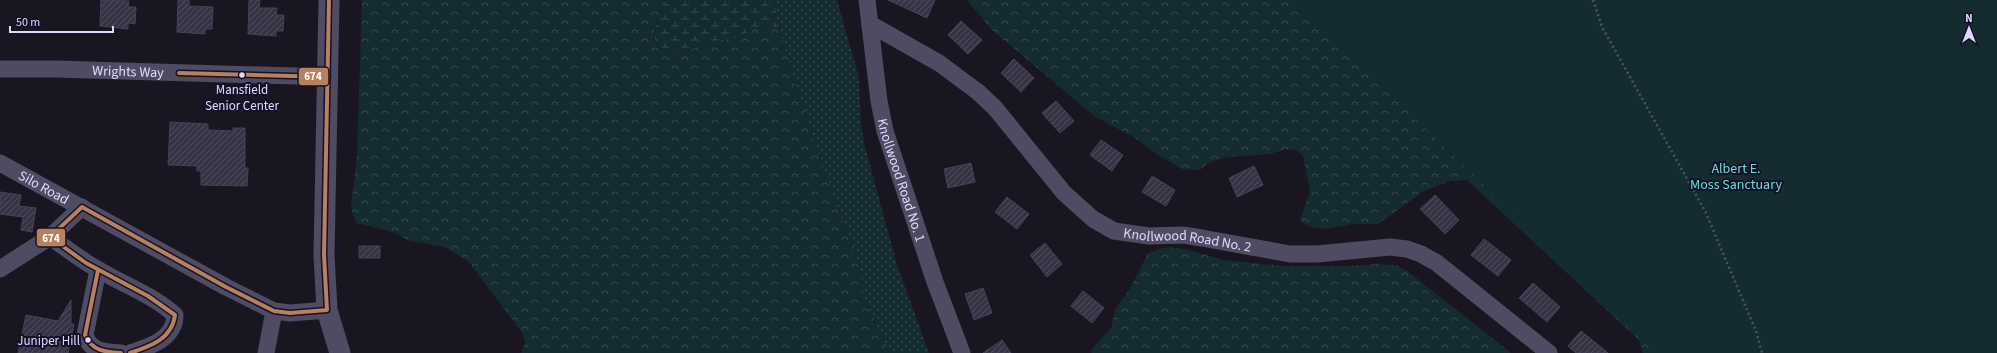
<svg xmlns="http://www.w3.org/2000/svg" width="1997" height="353" font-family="'Source Sans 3',sans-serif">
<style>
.grass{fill:url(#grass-dots)}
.forest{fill:url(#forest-crowns)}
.wetland{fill:url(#wetland-marsh)}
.park{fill:#142c2f}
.building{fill:url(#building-hatch);stroke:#464156}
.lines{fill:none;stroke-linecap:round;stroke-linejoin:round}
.path{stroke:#495463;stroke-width:2.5;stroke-dasharray:2 3;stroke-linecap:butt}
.minor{stroke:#4f4b63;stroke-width:17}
.tertiary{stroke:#4f4b63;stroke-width:21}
.bus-1-casing{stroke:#161028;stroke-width:7}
.bus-1{stroke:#b6815c;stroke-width:4}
.bus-dot{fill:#e0d7fe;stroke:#161028;stroke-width:1.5}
.labels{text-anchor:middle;stroke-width:4;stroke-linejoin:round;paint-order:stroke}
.bus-label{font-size:13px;fill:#e0d7fe;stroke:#161028}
.street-label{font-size:14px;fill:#e0d7fe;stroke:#161028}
.park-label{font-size:14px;fill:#63dfcd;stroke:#161028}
.line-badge{stroke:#161028;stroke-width:1.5}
.badge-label{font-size:11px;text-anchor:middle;font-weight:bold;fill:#fff}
</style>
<defs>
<pattern id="grass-dots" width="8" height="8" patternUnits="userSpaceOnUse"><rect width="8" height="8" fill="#142c2f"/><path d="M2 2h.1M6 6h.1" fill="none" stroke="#364a4e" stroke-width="1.8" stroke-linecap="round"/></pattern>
<pattern id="forest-crowns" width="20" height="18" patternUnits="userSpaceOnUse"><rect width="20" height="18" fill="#142c2f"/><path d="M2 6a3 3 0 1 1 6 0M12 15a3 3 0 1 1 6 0" fill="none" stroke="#364a4e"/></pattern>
<pattern id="wetland-marsh" width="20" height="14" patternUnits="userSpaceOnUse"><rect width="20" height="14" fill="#142c2f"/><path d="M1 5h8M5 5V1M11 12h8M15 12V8" fill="none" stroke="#364a4e"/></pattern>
<pattern id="building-hatch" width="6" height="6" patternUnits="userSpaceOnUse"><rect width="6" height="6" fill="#383344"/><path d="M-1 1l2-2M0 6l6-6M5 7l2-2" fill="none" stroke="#545060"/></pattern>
</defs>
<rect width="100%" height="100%" fill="#191622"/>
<path class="grass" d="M774 0H837L859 78 861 125 864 143 897 265 929 353H890L866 304 862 285V276L853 247 821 164 779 29Z"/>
<path class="forest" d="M362 0H666C659 19 646 33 661 51L690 50 707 42 735 38 761 26 770 25 779 29 821 164 853 247 862 276V285L866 304 890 353H521L525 343 523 334 468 261 444 247 409 241 393 232 356 223 351 208 357 156Z
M967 0H1997V353H1643L1639 340 1467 180 1450 181 1424 191 1378 224H1352L1325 229 1307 226 1300 220 1310 192 1303 156C1301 154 1298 151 1296 150 1287 147 1277 153 1268 154 1246 157 1217 153 1200 170L1182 169 1158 155 1135 138 1094 116 991 29Z
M1166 247 1185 249 1223 260 1281 266H1350L1379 264 1398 266 1406 270 1511 353H1091L1092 349 1111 328 1115 310 1131 287 1148 253Z"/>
<path class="wetland" d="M666 0H774L779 29 770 25 761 26 735 38 707 42 690 50 661 51C647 33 659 19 666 0Z"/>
<path class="park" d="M1293 0H1997V353H1657Z"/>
<path class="building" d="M101 0 129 1 128 7H136L135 24 128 23V29L100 26Z
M178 0H189V6L213 7 212 29H205V34L177 32Z
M249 0H260L259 8H277L276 15H284L283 31H276V36L248 34Z
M888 0H935L927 18Z
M961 21 982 40 968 54 948 35Z
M1014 59 1034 78 1021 92 1001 73Z
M1056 101 1074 121 1060 133 1042 113Z
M170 122 208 124V130L233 131V128H245V168H248L247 186 201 185V171H197V166L168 165Z
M1101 140 1123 155 1112 171 1090 155Z
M971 163 975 182 948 188 944 169Z
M1254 166 1263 185 1237 197 1229 178Z
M1152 176 1175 190 1166 206 1142 192Z
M0 192 21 195 19 206 36 208 32 232 21 230 23 217 0 214V203H4H0Z
M1435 195 1459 220 1445 234 1420 209Z
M1007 197 1029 214 1017 229 995 212Z
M1484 239 1511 260 1498 276 1471 255Z
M1045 243 1062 264 1047 277 1030 255Z
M359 246H380V258H359Z
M1533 283 1560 307 1547 322 1519 298Z
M983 288 992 313 974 320 965 294Z
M1083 291 1104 308 1092 323 1071 306Z
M71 300V324H74L68 353H18L26 315 58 321Z
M1581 331 1608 353H1576L1568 346Z
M1002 340 1011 353H983Z"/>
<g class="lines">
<path class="path" d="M1593 0 1602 27 1705 211 1756 331 1762 353"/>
<g class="minor">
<path id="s1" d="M867 0 879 101 885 131 935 282 962 353"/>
<path id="s2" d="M870 24 939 63 978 92 995 108 1064 193 1093 219 1114 231 1149 236 1183 235 1202 238 1290 254H1317L1390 247 1407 249 1421 254 1437 263 1549 353"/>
<path id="s3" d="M0 69H56L328 77"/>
<path id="s4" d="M0 163 226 287 274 311 290 313 327 310"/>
<path d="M50 237C66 248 82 261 99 270 124 285 153 295 175 315 175 339 149 347 130 353"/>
<path d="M0 269 50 237 82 207"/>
<path d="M98 270 85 335C90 352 106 352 121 353"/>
<path d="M266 353 274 311"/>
</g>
<path class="tertiary" d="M329 0 324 255 327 310 340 353"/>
<g class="bus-1-casing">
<path id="bus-1" d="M179 73 328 77
M98 270 85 335C92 351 105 352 121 353
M130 353C151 346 172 339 175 315L148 296 86 263 50 237 82 207 226 287 274 311 290 313 327 310 324 255 329 0"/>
</g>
<use href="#bus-1" class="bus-1"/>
</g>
<g class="bus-dot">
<circle cx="242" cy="75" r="3.5"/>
<circle cx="88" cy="340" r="3.5"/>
</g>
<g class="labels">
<g class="bus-label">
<text x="242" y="94">Mansfield<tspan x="242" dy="16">Senior Center</tspan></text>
<text x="80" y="345" text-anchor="end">Juniper Hill</text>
</g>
<g class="street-label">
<text dy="5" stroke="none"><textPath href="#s3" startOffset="128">Wrights Way</textPath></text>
<text dy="5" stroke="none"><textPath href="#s1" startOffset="184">Knollwood Road No. 1</textPath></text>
<text dy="5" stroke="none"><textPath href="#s4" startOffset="50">Silo Road</textPath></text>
<text dy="5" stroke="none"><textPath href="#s2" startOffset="398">Knollwood Road No. 2</textPath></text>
</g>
<g class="park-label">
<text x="1736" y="173">Albert E.<tspan x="1736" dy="16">Moss Sanctuary</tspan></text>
</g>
</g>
<g class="line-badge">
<rect x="298" y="67" width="31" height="19" rx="4" fill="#b6815c"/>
<rect x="36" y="228" width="30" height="19" rx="4" fill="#b6815c"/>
</g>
<g class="badge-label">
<text x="313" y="80">674</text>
<text x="51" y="242">674</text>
</g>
<g transform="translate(1969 28)" stroke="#161028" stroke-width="3" paint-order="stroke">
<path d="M0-3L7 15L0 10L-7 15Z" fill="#e0d7fe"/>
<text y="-6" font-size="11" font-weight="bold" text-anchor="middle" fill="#e0d7fe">N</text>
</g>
<path d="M10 26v6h103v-6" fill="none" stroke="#e0d7fe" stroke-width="2"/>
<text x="16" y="26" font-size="12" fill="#e0d7fe" stroke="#161028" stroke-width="3" paint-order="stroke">50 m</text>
</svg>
